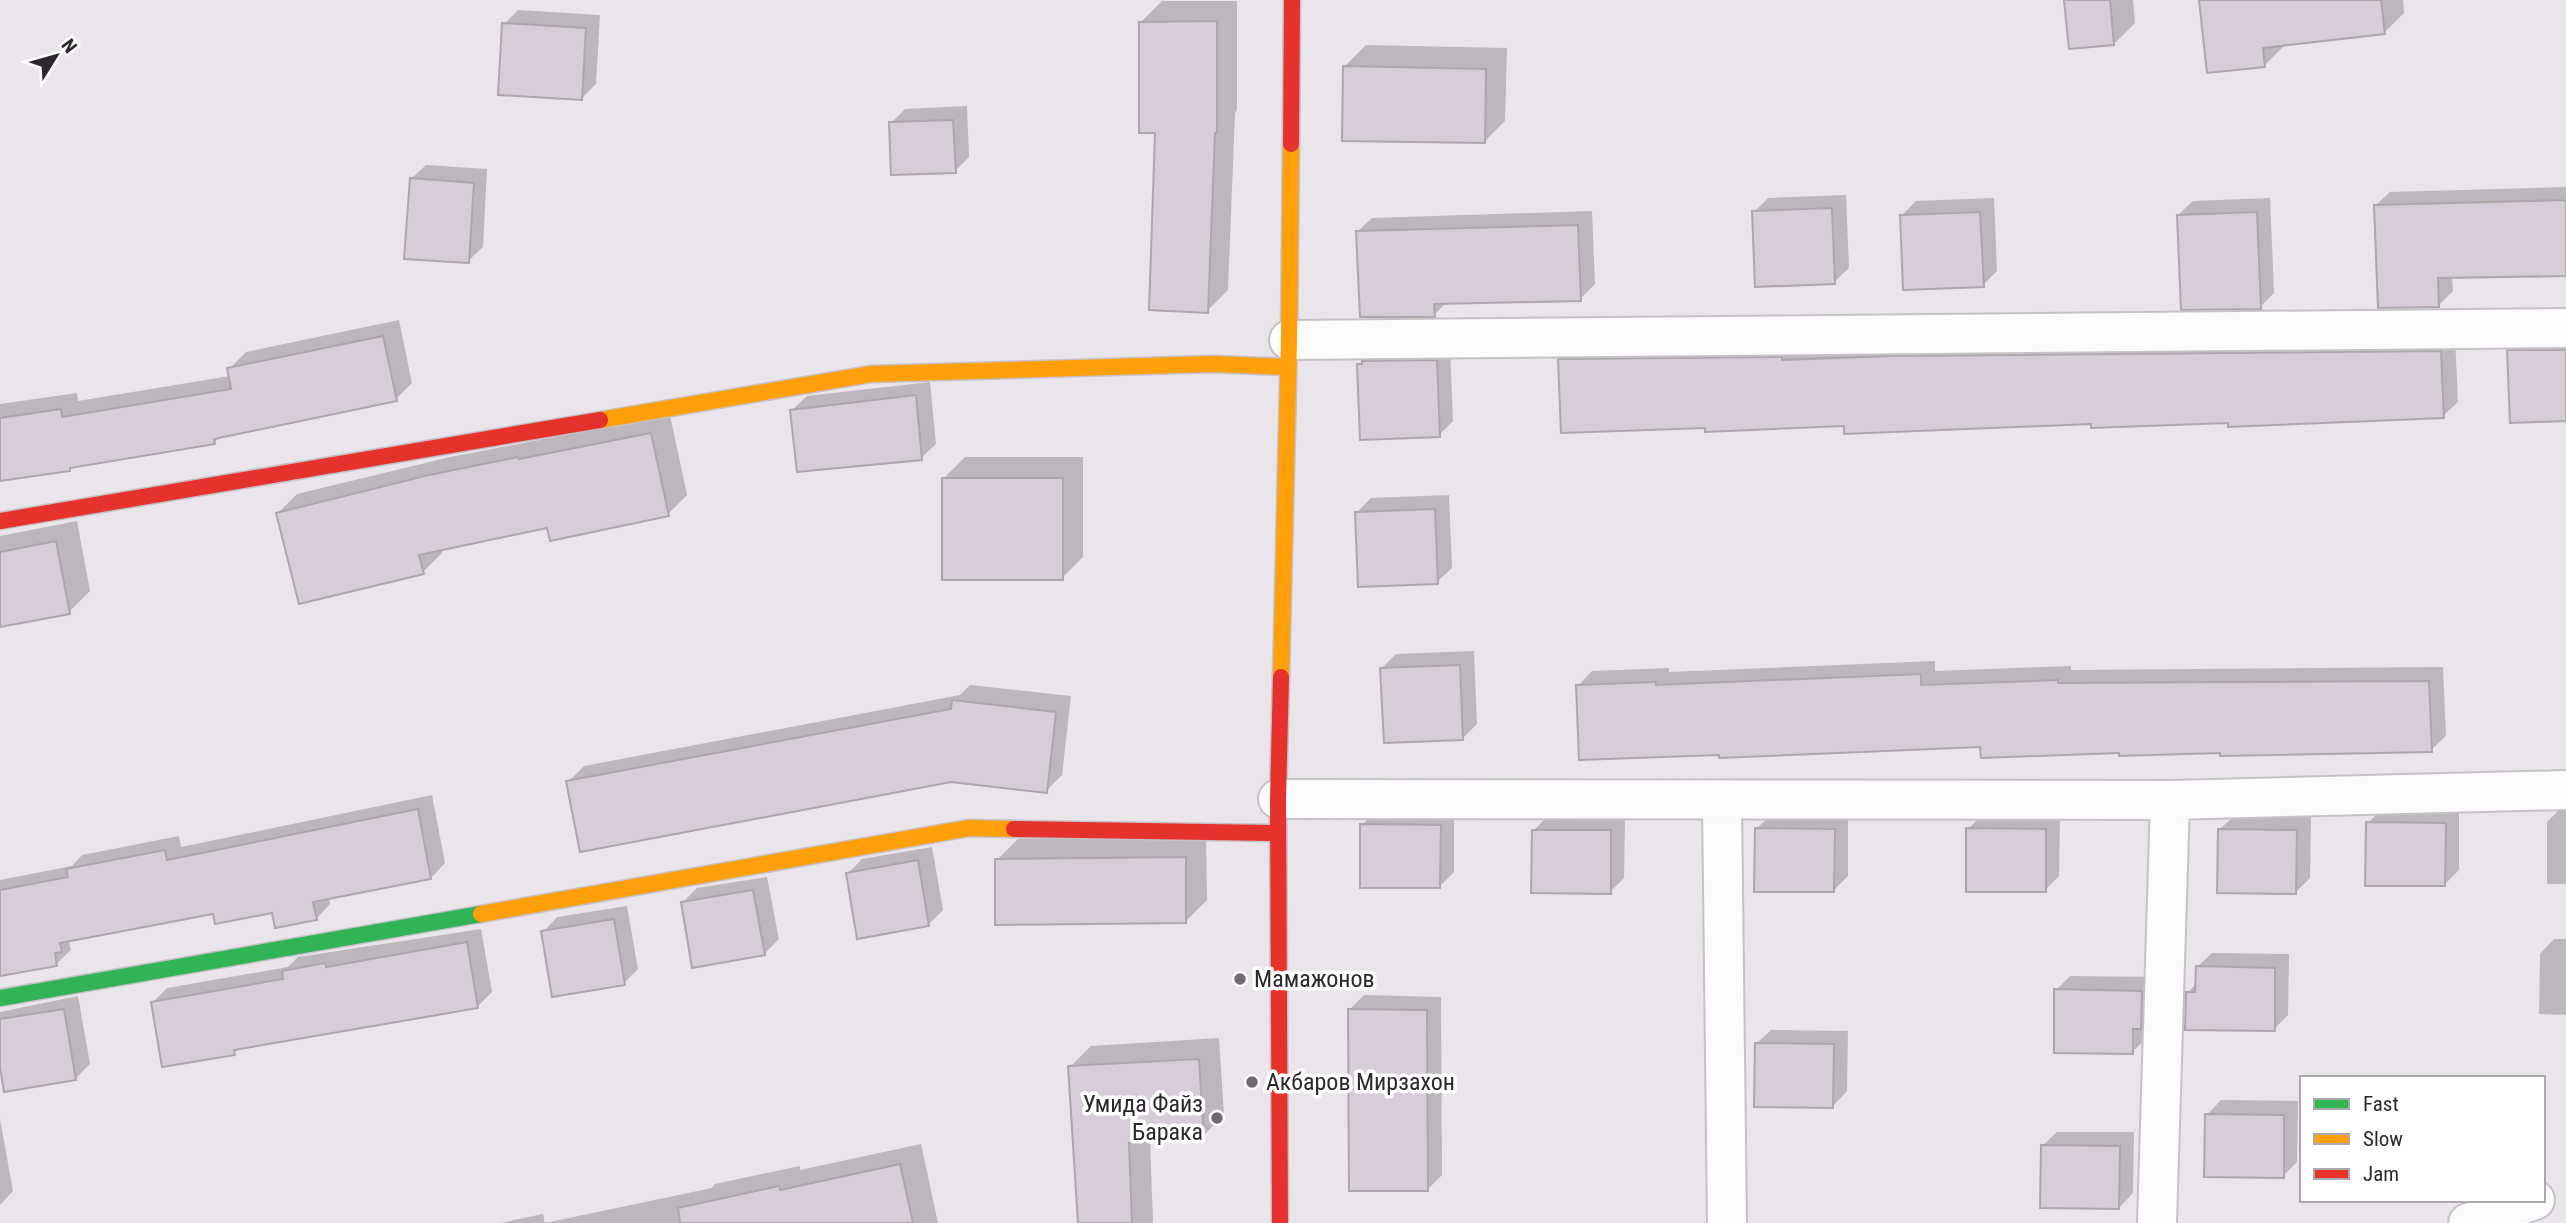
<svg xmlns="http://www.w3.org/2000/svg" width="2566" height="1223" font-family="'Roboto Condensed',sans-serif">
<style>
.shadow{fill:#0003}
.building{fill:#d6cdd8;stroke:#aba7ab;stroke-width:2}
.lines{fill:none;stroke-linecap:round;stroke-linejoin:round}
.street-casing{stroke:#c5c1c6;stroke-width:42}
.fast-casing{stroke:#c5c1c6;stroke-width:19}
.slow-casing{stroke:#c5c1c6;stroke-width:19}
.jam-casing{stroke:#c5c1c6;stroke-width:19}
.street{stroke:#fcfbfc;stroke-width:38}
.fast{stroke:#30b455;stroke-width:16}
.slow{stroke:#ff9f0a;stroke-width:16}
.jam{stroke:#e5322d;stroke-width:16}
.poi-dot{fill:#6e6a70;stroke:#fff;stroke-width:2.5}
.labels{text-anchor:middle;stroke-width:7;stroke-linejoin:round;paint-order:stroke}
.poi-label{font-size:24px;fill:#2c282d;stroke:#fff;text-anchor:start}
</style>
<rect width="100%" height="100%" fill="#eae5eb"/>
<path class="shadow" d="M2066 0H2133L2135 23 2114 44Z
M2201 0H2403L2404 13 2384 33 2285 45 2265 65Z
M1162 1H1237V110L1235 113 1228 290 1207 311 1157 131 1141 22Z
M518 10 600 15 596 84 582 98 504 24Z
M1366 45 1507 48 1505 121 1484 142 1345 66Z
M967 106 969 157 955 171 891 123 905 109Z
M426 165 487 169 483 247 468 261 411 179Z
M2566 187V274L2452 276 2453 291 2438 306 2375 206 2390 192Z
M1846 195 1849 268 1834 282 1754 212 1768 198Z
M1994 198 1997 271 1983 285 1902 215 1916 201Z
M2270 198 2274 293 2260 307 2178 215 2193 201Z
M1592 211 1595 284 1580 299 1447 302 1434 315 1357 232 1372 218Z
M399 320 412 383 396 399 220 436 214 443 73 466 70 470 0 480V404L77 393 78 401 230 376 229 369 246 352Z
M2566 336V420L2509 351 2523 337Z
M2455 337 2458 402 2443 416 2230 421 1707 426 1560 360 1574 346Z
M1450 347 1453 421 1439 435 1358 365 1373 351Z
M930 382 936 444 921 458 792 410 807 396Z
M670 415 687 495 668 514 548 526 441 548 442 553 423 572 278 513 297 494 450 457Z
M965 457H1083V557L1062 578 944 478Z
M1449 495 1452 568 1437 582 1357 512 1371 498Z
M77 521 90 591 69 612 0 625V536Z
M1474 651 1477 724 1463 738 1382 668 1396 654Z
M1935 661V671L2071 666V670L2443 667 2446 736 2431 750 2120 751 1982 745 1578 686 1592 671 1669 668V672Z
M970 685 1071 696 1062 775 1046 791 951 781 568 782 584 766 960 695Z
M432 795 445 863 431 878 329 898 330 904 316 919 274 911 214 912 72 939 69 942 71 950 56 964 0 974V880L72 866 82 855 179 836 181 847Z
M2561 808H2566V884H2547V822Z
M2382 809 2459 810V870L2444 885 2368 823Z
M1377 811 1454 812V872L1439 887 1362 825Z
M1771 815H1848V876L1833 891 1756 829Z
M1982 815H2060L2059 876 2045 890 1968 829Z
M1548 816 1625 817 1624 878 1610 892 1534 830Z
M2234 816 2311 817 2310 878 2296 892 2219 830Z
M1206 837 1207 900 1186 921 997 860 1018 839Z
M932 847 943 910 928 925 848 873 862 859Z
M767 877 779 939 764 954 683 902 697 888Z
M627 906 638 969 624 983 543 932 557 917Z
M481 929 492 992 478 1006 240 1047 234 1053 153 1002 167 988 288 967 298 957Z
M2554 939H2566V1015L2539 1014 2540 954Z
M2212 953 2289 954 2288 1015 2274 1029 2188 992 2197 983V967Z
M2070 976 2156 977 2147 1038 2132 1052 2056 990Z
M1364 995 1441 997 1442 1175 1427 1190 1349 1010Z
M78 996 90 1064 76 1078 0 1057V1012Z
M1771 1030 1848 1031 1847 1091 1833 1106 1756 1044Z
M1219 1038 1224 1115 1203 1136 1150 1140 1153 1223H1079L1070 1067 1091 1046Z
M2221 1100 2298 1101 2297 1162 2283 1176 2207 1115Z
M0 1119 13 1191 0 1205Z
M2057 1132H2134L2133 1193 2119 1208 2042 1146Z
M921 1144 938 1223H500L543 1214 545 1223 712 1188 715 1184 800 1166V1170Z"/>
<path class="building" d="M2064 0H2110L2114 45 2069 49Z
M2199 0H2381L2385 34 2263 48 2265 67 2207 73Z
M1217 21V133H1215L1208 313 1149 310 1155 133H1139V22Z
M502 23 586 28 582 100 498 95Z
M1343 66 1486 69 1485 143 1342 141Z
M953 120 956 173 891 175 889 122Z
M410 178 474 183 469 263 404 259Z
M2566 200V276L2438 278 2439 307 2378 308 2374 205Z
M1832 208 1835 284 1755 287 1752 211Z
M1980 212 1984 287 1903 290 1900 215Z
M2257 212 2261 309 2181 310 2177 215Z
M1578 225 1581 301 1434 304 1435 317H1360L1356 231Z
M383 336 397 401 214 439 215 444 70 468V471L0 481V418L61 409 62 417 231 389 227 368Z
M2507 350H2566V421L2510 423Z
M2441 351 2444 418 2228 427V423L2091 428V424L1844 434V426L1705 432V428L1561 433 1558 359 1782 357V360L1893 356Z
M1437 360 1440 437 1360 440 1357 364H1362V361Z
M916 395 922 460 797 472 790 410Z
M651 433 669 516 550 541 547 528 419 555 424 574 299 604 276 513 429 475 518 457 519 459Z
M942 478H1063V580H942Z
M1435 509 1438 584 1358 587 1355 512Z
M56 541 70 614 0 627V552Z
M1460 665 1463 740 1384 743 1380 668Z
M1921 674V685L2058 680V683L2429 681 2432 752 2220 756V753L2119 756V753L1981 758 1980 747 1719 758V755L1579 760 1576 685 1656 682V685Z
M952 700 1056 712 1047 793 951 782 580 852 566 781 951 709Z
M418 809 431 879 313 902 317 920 275 928 272 913 215 924 213 914 60 943 62 952 55 953 57 966 0 976V890L68 877 66 869 165 850 167 860Z
M2366 822 2446 823 2445 886H2365Z
M1360 824 1441 825 1440 888H1360Z
M1755 828 1835 829 1834 892H1754Z
M1966 828 2046 829V892H1966Z
M2218 829 2297 830 2296 894 2217 893Z
M1532 830H1611V894L1531 893Z
M1186 857V923L995 925V859Z
M918 860 929 926 857 939 846 873Z
M753 890 765 955 692 968 681 902Z
M614 919 625 985 552 997 541 931Z
M467 942 478 1008 234 1050 235 1055 162 1067 151 1002 283 979 282 971 325 963 326 967Z
M2196 966 2275 968V1031L2185 1030 2186 992H2195Z
M2054 989 2142 991 2141 1029H2133V1054L2054 1053Z
M64 1009 76 1080 4 1092 0 1068V1019Z
M1348 1009 1427 1010 1428 1191H1349Z
M1755 1043 1834 1044 1833 1108 1754 1107Z
M1199 1059 1204 1138 1129 1143 1132 1223H1078L1068 1066Z
M2205 1114 2284 1115V1178L2204 1177Z
M2041 1145 2120 1146 2119 1209 2040 1208Z
M900 1164 913 1223H680L678 1208 779 1186 780 1190Z"/>
<g class="lines">
<g class="street-casing">
<path id="street" d="M1289 340 2566 328
M1278 799 2170 800 2566 790
M1722 801 1727 1223
M2157 1223 2170 800
M2468 1223 2535 1200"/>
</g>
<g class="fast-casing">
<path id="fast" d="M0 998 481 914"/>
</g>
<g class="slow-casing">
<path id="slow" d="M600 420 871 374 1212 364 1288 367
M1281 677 1289 340 1291 144
M481 914 969 828 1014 829"/>
</g>
<g class="jam-casing">
<path id="jam" d="M1291 144 1292 0
M0 521 600 420
M1014 829 1278 833
M1280 1223 1278 799 1281 677"/>
</g>
<use href="#street" class="street"/>
<use href="#fast" class="fast"/>
<use href="#slow" class="slow"/>
<use href="#jam" class="jam"/>
</g>
<g class="poi-dot">
<circle cx="1240" cy="979" r="7"/>
<circle cx="1252" cy="1082" r="7"/>
<circle cx="1217" cy="1118" r="7"/>
</g>
<g class="labels">
<g class="poi-label">
<text x="1254" y="987">Мамажонов</text>
<text x="1266" y="1090">Акбаров Мирзахон</text>
<text x="1203" y="1112" text-anchor="end">Умида Файз<tspan x="1203" dy="28">Барака</tspan></text>
</g>
</g>
<rect x="2300" y="1076" width="245" height="126" fill="#ffffff" stroke="#aba9ab" stroke-width="2"/>
<rect x="2314" y="1099" width="35" height="10" fill="#30b455" stroke="#aba9ab" stroke-width="2"/>
<text x="2363" y="1111" font-size="21" fill="#2c282d">Fast</text>
<rect x="2314" y="1134" width="35" height="10" fill="#ff9f0a" stroke="#aba9ab" stroke-width="2"/>
<text x="2363" y="1146" font-size="21" fill="#2c282d">Slow</text>
<rect x="2314" y="1169" width="35" height="10" fill="#e5322d" stroke="#aba9ab" stroke-width="2"/>
<text x="2363" y="1181" font-size="21" fill="#2c282d">Jam</text>
<g transform="translate(56 56) rotate(53)" stroke="#ffffff" stroke-width="5" paint-order="stroke">
<path d="M0-5L12 26L0 18L-12 26Z" fill="#2c282d"/>
<text y="-10" font-size="19" font-weight="bold" text-anchor="middle" fill="#2c282d">N</text>
</g>
</svg>
